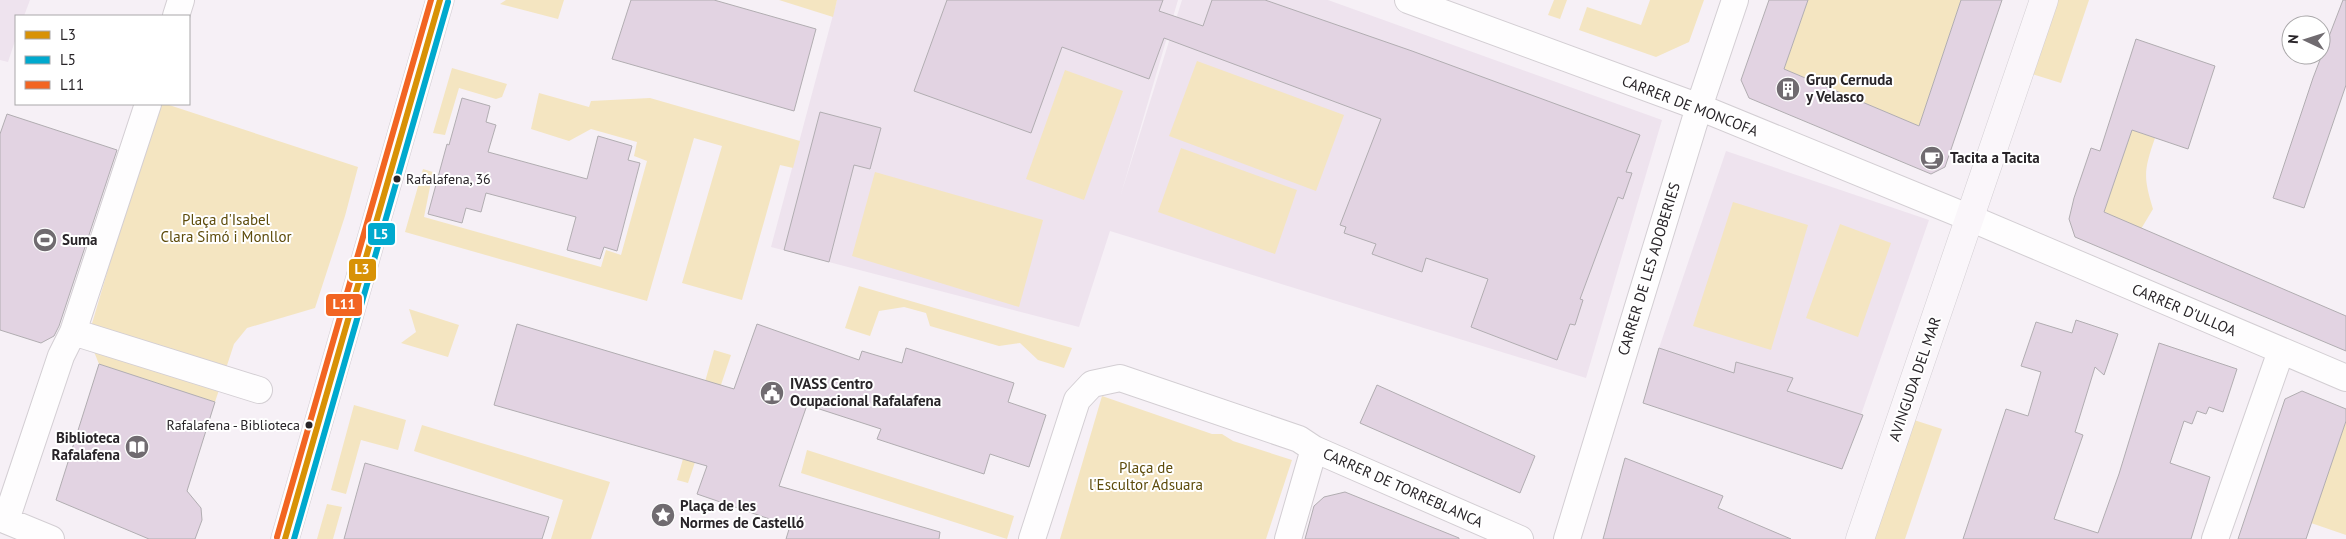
<svg xmlns="http://www.w3.org/2000/svg" width="2346" height="539" font-family="'PT Sans',sans-serif">
<style>
.built{fill:#eee3ee}
.green{fill:#f4e5c1}
.building{fill:#e2d3e2;stroke:#b1adb1}
.lines{fill:none;stroke-linecap:round;stroke-linejoin:round}
.street-casing{stroke:#d3ced3;stroke-width:28}
.secondary-casing{stroke:#d3ced3;stroke-width:29}
.street{stroke:#fefdfe;stroke-width:26}
.secondary{stroke:#faf6fa;stroke-width:28}
.bus-1-casing{stroke:#fff;stroke-width:10}
.bus-2-casing{stroke:#fff;stroke-width:10}
.bus-3-casing{stroke:#fff;stroke-width:10}
.bus-1{stroke:#d89206;stroke-width:6}
.bus-2{stroke:#00a9ce;stroke-width:6}
.bus-3{stroke:#f26522;stroke-width:6}
.bus-dot{fill:#282428;stroke:#fff;stroke-width:2}
.labels{text-anchor:middle;stroke-width:4;stroke-linejoin:round;paint-order:stroke}
.bus-label{font-size:14px;fill:#282428;stroke:#fff;text-anchor:start}
.poi-label{font-size:15px;font-weight:bold;fill:#282428;stroke:#fff;text-anchor:start}
.street-label{font-size:15px;fill:#282428;stroke:#fff}
.park-label{font-size:15px;fill:#5d4b0a;stroke:#fff}
.line-badge{stroke:#fff;stroke-width:2}
.badge-label{font-size:14px;text-anchor:middle;font-weight:bold;fill:#fff}
</style>
<rect width="100%" height="100%" fill="#f6f0f6"/>
<path class="built" d="M0 0H30L24 16H16V38L8 62 0 60Z
M837 0H1178L1121 194 1182 0H1328L1662 120 1586 378 1110 231 1079 327 771 247Z
M1726 151 1929 220 1842 469 1643 403 1659 348Z"/>
<path class="green" d="M506 0H564L558 19 500 4Z
M779 0H837L833 17Z
M1554 0H1567L1560 19 1548 15Z
M1650 0H1704L1689 42 1656 57 1579 30 1587 7 1641 25Z
M1808 0H1961L1919 126 1784 69Z
M2057 0H2089L2061 83 2032 74Z
M1197 61 1344 115 1316 191 1169 136Z
M452 68 507 84 502 97 496 99 459 88 445 135 433 133Z
M1065 70 1123 91 1084 200 1026 179Z
M539 93 589 107 591 101 650 98 800 141 793 168 780 165 742 300 682 283 722 146 694 138 647 301 405 232 423 169 433 172 424 217 601 267 606 250 621 255 647 161 634 156 637 142 591 129 569 141 531 129Z
M157 104H166L358 167 345 216 315 308 247 328 234 344 215 402 99 364 88 337Z
M2132 130 2155 138C2144 170 2143 176 2153 209L2141 229 2104 212Z
M1181 148 1297 190 1275 254 1158 212Z
M875 172 1043 220 1019 307 852 256Z
M1733 202 1808 225 1771 350 1693 326Z
M1840 224 1891 243 1858 337 1806 318Z
M859 286 1072 348 1064 368 1038 360 1020 343 999 346 930 326 926 313 904 307 879 311 870 336 845 328Z
M409 309 459 325 448 357 401 343 416 332Z
M714 350 731 355 688 483 677 480Z
M1102 396 1212 434H1222L1233 441 1292 460 1266 539H1060Z
M354 405 406 420 398 450 361 440 346 494 331 490Z
M1914 420 1942 429 1905 539H1873Z
M2346 421V535L2311 523Z
M422 425 610 482 591 539H551L563 500 414 451Z
M807 450 1014 516 1007 539 801 473Z
M327 504 342 507 333 539H317Z"/>
<path class="building" d="M631 0H714L816 29 794 111 612 59Z
M947 0H1163L1159 11 1203 26 1212 0H1265L1412 51 1640 135 1626 172 1632 173 1623 199 1618 197 1580 299 1583 300 1575 325 1570 324 1557 360 1471 327 1488 279 1426 258 1422 272 1372 254 1376 244 1344 233 1346 227 1340 225 1381 119 1164 38 1149 79 1062 47 1031 133 914 91Z
M1769 0H1808L1784 69 1919 126 1961 0H2002L1945 167 1931 174 1749 98 1741 80Z
M2343 0H2346V85L2304 208 2273 198 2313 78Z
M2136 39 2215 66 2188 149 2132 130 2104 212 2346 316V351L2075 237 2069 219 2074 198 2091 148 2100 151Z
M462 98 490 106 486 122 496 125 488 152 587 179 598 136 632 146 628 160 640 163 617 251 604 247 600 259 567 250 576 217 486 193 481 212 466 208 462 223 428 214 447 144 449 145Z
M820 112 881 128 870 169 854 165 829 262 784 250Z
M7 114 117 150 59 326 54 336 41 343 0 330V134Z
M2076 320 2118 334 2104 375 2095 367 2075 432 2083 435 2054 519 2098 533 2119 474 2159 343 2237 369 2223 412 2209 407 2206 414 2197 411 2192 424 2184 421 2170 463 2210 477 2191 539H1963L2006 409 2028 416 2041 372 2021 366 2036 322 2072 333Z
M517 324 734 389 757 324 859 360 862 351 902 363 906 348 1014 383 1008 402 1046 415 1029 467 990 454 984 474 877 439 881 429 807 405 779 486 940 532 939 539H786L790 526 697 494 707 466 494 405Z
M1659 348 1734 373 1736 362 1793 378 1787 391 1863 415 1842 469 1643 403Z
M99 364 215 402 187 491 201 508 202 520 195 539H149L56 500Z
M1377 385 1535 456 1520 493 1360 423Z
M2302 391 2346 409V421L2306 539H2238L2285 399Z
M1625 458 1723 496 1718 508 1791 539H1603Z
M365 463 549 517 542 539H344Z
M1345 492 1459 538V539H1305L1314 506 1324 497Z"/>
<g class="lines">
<g class="street-casing">
<path id="street" d="M1408 0 1699 107 1970 218 2346 378
M176 16 181 0
M73 332 259 390
M1314 449 1520 539
M0 518 51 539
M6 520 61 356 73 332 148 104
M1032 539 1077 400 1092 384 1120 378 1299 439 1314 449 1288 539
M1567 539 1699 107 1735 0
M2215 539 2281 351"/>
</g>
<g class="secondary-casing">
<path id="secondary" d="M285 539 440 0
M1860 539 2044 0"/>
</g>
<use href="#street" class="street"/>
<use href="#secondary" class="secondary"/>
<g class="bus-1-casing">
<path id="bus-1" d="M285 539 440 0"/>
</g>
<g class="bus-2-casing">
<path id="bus-2" d="M294 539 448 2"/>
</g>
<g class="bus-3-casing">
<path id="bus-3" d="M277 537 431 0"/>
</g>
<use href="#bus-1" class="bus-1"/>
<use href="#bus-2" class="bus-2"/>
<use href="#bus-3" class="bus-3"/>
</g>
<defs>
<g id="building-disc" transform="scale(1.25)"><circle r="9.5" fill="#706b70" stroke="#fff"/><path d="M-4-6H4V6H1V3H-1V6H-4ZM-2.5-4.3h1.7v1.8h-1.7ZM.8-4.3h1.7v1.8H.8ZM-2.5-1h1.7V.8h-1.7ZM.8-1h1.7V.8H.8Z" fill="#fff"/></g>
<g id="cafe-disc" transform="scale(1.25)"><circle r="9.5" fill="#706b70" stroke="#fff"/><path d="M-5.5-4.5H6V0H3Q3 3.5 0 3.5H-2.5Q-5.5 3.5-5.5 0ZM3-3.2v2h1.7v-2ZM-6 4.5H4V6H-6Z" fill="#fff"/></g>
<g id="stadium-disc" transform="scale(1.25)"><circle r="9.5" fill="#706b70" stroke="#fff"/><path d="M0-5a6.5 5 0 1 0 0 10a6.5 5 0 1 0 0-10ZM-3.5-1.8h7v3.6h-7Z" fill="#fff"/></g>
<g id="civic-disc" transform="scale(1.25)"><circle r="9.5" fill="#706b70" stroke="#fff"/><path d="M-.6-6.5H3V-4.5H.6V-3L4-1V1h2V6H-6V1h2V-1L-.6-3ZM-1.2 2.5V6h2.4V2.5Z" fill="#fff"/></g>
<g id="library-disc" transform="scale(1.25)"><circle r="9.5" fill="#706b70" stroke="#fff"/><path d="M-6-4Q-3-5.5-.7-3.5V5Q-3 3-6 4ZM6-4Q3-5.5 .7-3.5V5Q3 3 6 4Z" fill="#fff"/></g>
<g id="sight-disc" transform="scale(1.25)"><circle r="9.5" fill="#706b70" stroke="#fff"/><path d="M0-6L1.8-2.2L6-1.7L2.9 1.2L3.7 5.4L0 3.3L-3.7 5.4L-2.9 1.2L-6-1.7L-1.8-2.2Z" fill="#fff"/></g>
</defs>
<g fill-rule="evenodd">
<use href="#building-disc" x="1788" y="89"/>
<use href="#cafe-disc" x="1932" y="158"/>
<use href="#stadium-disc" x="45" y="240"/>
<use href="#civic-disc" x="772" y="393"/>
<use href="#library-disc" x="137" y="447"/>
<use href="#sight-disc" x="663" y="515"/>
</g>
<g class="bus-dot">
<circle cx="397" cy="179" r="4.5"/>
<circle cx="309" cy="425" r="4.5"/>
</g>
<g class="labels">
<g class="bus-label">
<text x="406" y="184">Rafalafena, 36</text>
<text x="300" y="430" text-anchor="end">Rafalafena - Biblioteca</text>
</g>
<g class="poi-label">
<text x="1806" y="85">Grup Cernuda<tspan x="1806" dy="17">y Velasco</tspan></text>
<text x="1950" y="163">Tacita a Tacita</text>
<text x="62" y="245">Suma</text>
<text x="790" y="389">IVASS Centro<tspan x="790" dy="17">Ocupacional Rafalafena</tspan></text>
<text x="120" y="443" text-anchor="end">Biblioteca<tspan x="120" dy="17">Rafalafena</tspan></text>
<text x="680" y="511">Plaça de les<tspan x="680" dy="17">Normes de Castelló</tspan></text>
</g>
<g class="street-label">
<text transform="translate(1690 106) rotate(21)" y="5">CARRER DE MONCOFA</text>
<text transform="translate(1649 269) rotate(-73)" y="5">CARRER DE LES ADOBERIES</text>
<text transform="translate(2184 310) rotate(23)" y="5">CARRER D'ULLOA</text>
<text transform="translate(1915 379) rotate(-71)" y="5">AVINGUDA DEL MAR</text>
<text transform="translate(1403 488) rotate(24)" y="5">CARRER DE TORREBLANCA</text>
</g>
<g class="park-label">
<text x="226" y="225">Plaça d'Isabel<tspan x="226" dy="17">Clara Simó i Monllor</tspan></text>
<text x="1146" y="473">Plaça de<tspan x="1146" dy="17">l'Escultor Adsuara</tspan></text>
</g>
</g>
<g class="line-badge">
<rect x="367" y="222" width="29" height="24" rx="5" fill="#00a9ce"/>
<rect x="348" y="258" width="29" height="24" rx="5" fill="#d89206"/>
<rect x="325" y="293" width="38" height="24" rx="5" fill="#f26522"/>
</g>
<g class="badge-label">
<text x="381" y="239">L5</text>
<text x="362" y="274">L3</text>
<text x="344" y="309">L11</text>
</g>
<rect x="15" y="15" width="175" height="90" fill="#ffffff" stroke="#a9a7a9"/>
<rect x="25" y="31" width="25" height="8" fill="#d89206" stroke="#a9a7a9"/>
<text x="60" y="40" font-size="15" fill="#282428">L3</text>
<rect x="25" y="56" width="25" height="8" fill="#00a9ce" stroke="#a9a7a9"/>
<text x="60" y="65" font-size="15" fill="#282428">L5</text>
<rect x="25" y="81" width="25" height="8" fill="#f26522" stroke="#a9a7a9"/>
<text x="60" y="90" font-size="15" fill="#282428">L11</text>
<g transform="translate(2306 40) rotate(274)"><circle r="24" fill="#ffffff" stroke="#a9a7a9"/>
<path d="M0-4L9 19L0 12L-9 19Z" fill="#706b70"/>
<text y="-8" font-size="14" font-weight="bold" text-anchor="middle" fill="#282428">N</text>
</g>
</svg>
